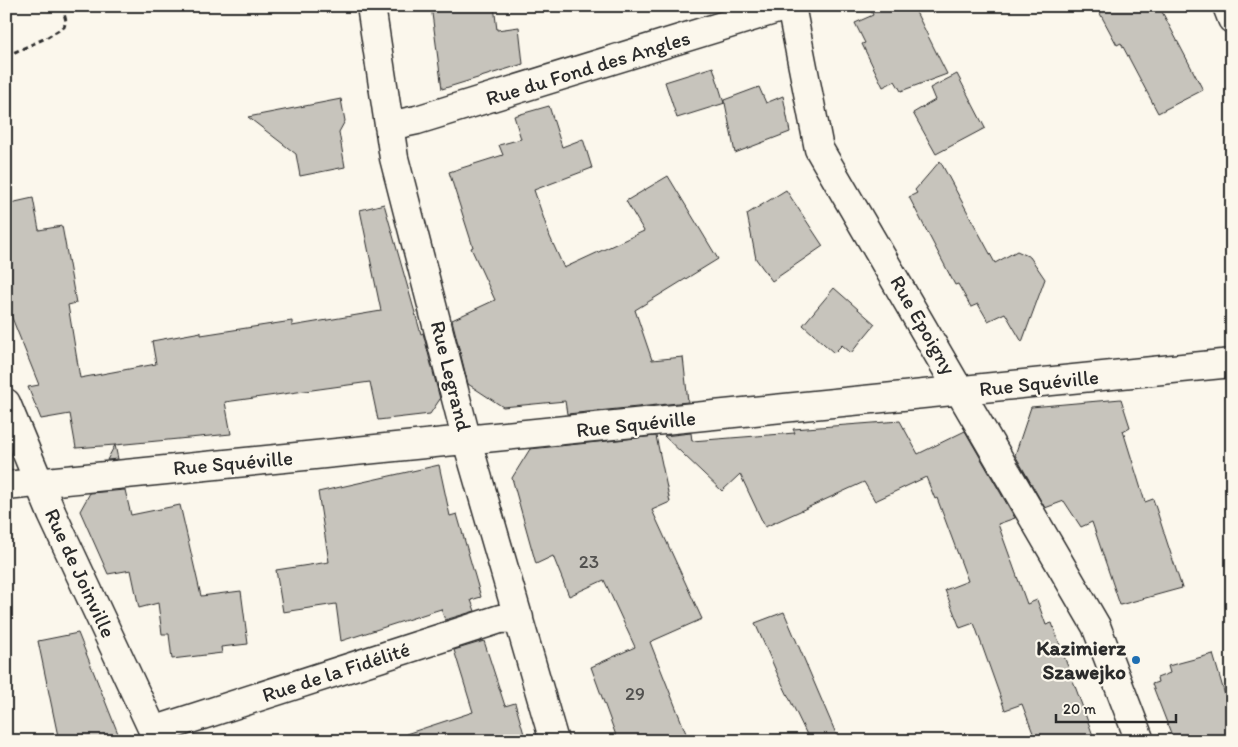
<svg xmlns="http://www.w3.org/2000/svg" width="1238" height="747" font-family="Itim,sans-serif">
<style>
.building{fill:#c7c4bc;stroke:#2b2b2b}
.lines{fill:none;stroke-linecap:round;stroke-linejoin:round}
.minor-casing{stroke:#2b2b2b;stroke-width:31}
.tertiary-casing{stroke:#2b2b2b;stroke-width:31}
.path{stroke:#2b2b2b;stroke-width:3;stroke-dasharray:5 4;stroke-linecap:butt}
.minor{stroke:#fbf7ec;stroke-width:28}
.tertiary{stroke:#fbf7ec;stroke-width:28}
.poi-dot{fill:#1f6fb2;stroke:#fbf7ec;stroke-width:2}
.labels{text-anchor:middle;stroke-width:4.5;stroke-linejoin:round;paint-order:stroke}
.number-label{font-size:19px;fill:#52514f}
.street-label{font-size:21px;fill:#2b2b2b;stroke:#fbf7ec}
.poi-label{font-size:21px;font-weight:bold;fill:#2b2b2b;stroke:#fbf7ec;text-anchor:end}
</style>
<rect width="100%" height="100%" fill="#fbf7ec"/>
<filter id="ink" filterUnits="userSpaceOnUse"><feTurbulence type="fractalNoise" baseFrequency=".02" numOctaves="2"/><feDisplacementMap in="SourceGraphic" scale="10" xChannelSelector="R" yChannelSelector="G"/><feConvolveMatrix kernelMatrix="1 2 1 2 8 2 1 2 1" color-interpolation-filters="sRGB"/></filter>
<g filter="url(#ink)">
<path class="building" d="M431 6H494L497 30 519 27 523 64 442 89Z
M869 6H913L947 74 901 91 895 81 883 87 862 44 865 43 855 23 873 15Z
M1096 6H1159L1203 90 1158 113 1121 43 1117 45Z
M713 67 724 103V100L759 87 766 103 783 96 790 132 735 153 725 103 677 118 665 82Z
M957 74 985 128 936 154 913 113 935 100 930 88Z
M341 99 345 121 339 132 345 167 300 176 296 154 248 117Z
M549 106 562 147 583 139 592 168 534 190 550 237 564 268 644 231 626 201 668 176 718 259 635 310 652 360 683 357 688 402 567 414 565 401 503 407 468 384 452 320 495 300 471 248 473 247 449 172 503 155 499 145 521 139 514 116Z
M940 161 995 263 1017 251 1030 257 1045 279 1022 342 1005 313 988 321 978 304 971 307 958 284 955 285 909 197 917 193 915 190Z
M786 190 823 246 772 281 756 259 747 214Z
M33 198 39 230 62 226 76 303 68 305 80 378 156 364 152 341 201 332V335L292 321V326L381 311 360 210 384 204 421 334 423 333 440 399 430 414 378 420 370 382 225 402 231 434 115 445 118 459 107 460 115 445 76 448 70 414 41 419 28 387 39 385 6 303V204Z
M834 288 875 324 851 353 842 345 834 353 803 325Z
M1121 399 1130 427 1123 431 1145 502 1153 499 1182 588 1120 605 1092 522 1081 527 1064 501 1045 508 1015 455 1031 407Z
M900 421 918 454 965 431 1015 518 998 524 1027 604 1037 600 1046 625 1052 623 1095 741H1036L1022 704 1005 710 974 623 960 628 945 590 968 581 937 498 935 499 926 477 875 501 864 482 765 527 740 474 722 491 664 436 691 433 692 441 795 433 793 429Z
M656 436 670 502 652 510 702 619 650 642 689 741H618L591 667 635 647 604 580 569 596 553 556 536 564 512 478 530 449Z
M439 465 450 516 457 514 481 597 471 600 475 611 445 620 441 609 341 641 336 604 283 612 276 570 329 562 318 492Z
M125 490 131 515 180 505 201 596 241 591 248 644 221 647 222 653 172 659 169 634H162L158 603 139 608 131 570 108 574 80 511 90 493Z
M784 612 837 736 827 741H810L777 673 755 623Z
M78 633 121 741H59L38 641Z
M484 641 505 706 515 703 526 741H407L406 734 473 712 454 650Z
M1213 654 1232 719V741H1174L1152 684 1158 682 1157 678 1170 673 1168 666Z"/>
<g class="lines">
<g class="minor-casing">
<path id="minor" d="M371 6 394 158 467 441 554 741
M791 6 819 149 1096 626 1140 741
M1227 6 1232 19
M389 126 417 120 787 6
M6 486 1232 363
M153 731 500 619 519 618"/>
</g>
<g class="tertiary-casing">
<path id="tertiary" d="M6 403 52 514 158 741"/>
</g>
<path class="path" d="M6 56 46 38 64 27 66 21 62 6"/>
<use href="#minor" class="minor"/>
<use href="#tertiary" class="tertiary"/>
</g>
</g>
<circle class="poi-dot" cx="1136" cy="660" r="5"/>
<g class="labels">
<g class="number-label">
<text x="589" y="568">23</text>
<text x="635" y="700">29</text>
</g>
<g class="street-label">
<text transform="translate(588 68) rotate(-17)" y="7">Rue du Fond des Angles</text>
<text transform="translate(923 325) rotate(60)" y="7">Rue Epoigny</text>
<text transform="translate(451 376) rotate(76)" y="7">Rue Legrand</text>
<text transform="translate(1039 383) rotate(-6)" y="7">Rue Squéville</text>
<text transform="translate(636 424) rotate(-6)" y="7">Rue Squéville</text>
<text transform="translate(233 463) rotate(-5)" y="7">Rue Squéville</text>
<text transform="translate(80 573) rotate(65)" y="7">Rue de Joinville</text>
<text transform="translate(336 672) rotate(-18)" y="7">Rue de la Fidélité</text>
</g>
<g class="poi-label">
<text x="1126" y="655">Kazimierz<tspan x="1126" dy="24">Szawejko</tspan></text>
</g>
</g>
<rect width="1238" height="747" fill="none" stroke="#fbf7ec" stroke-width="25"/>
<rect x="12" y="12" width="1213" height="722" fill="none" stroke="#2b2b2b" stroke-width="2" filter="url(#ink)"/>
<path d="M1056 714v8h120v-8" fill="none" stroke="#2b2b2b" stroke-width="2.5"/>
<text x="1063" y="714" font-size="15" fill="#2b2b2b" stroke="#fbf7ec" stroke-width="4" paint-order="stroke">20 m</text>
</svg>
